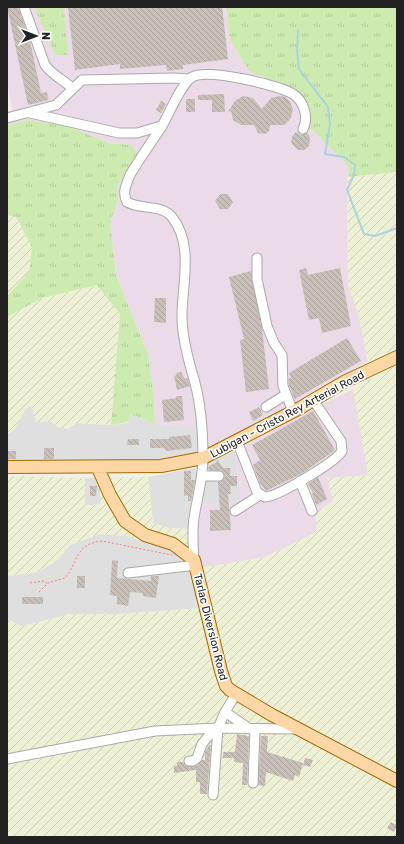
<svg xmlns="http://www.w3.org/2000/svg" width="404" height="844" font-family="Rubik,sans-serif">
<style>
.residential{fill:#e0dfdf}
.industrial{fill:#ebdbe8}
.farmland{fill:url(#farmland-furrows)}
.grass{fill:url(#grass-tufts)}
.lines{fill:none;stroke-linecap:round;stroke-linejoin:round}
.stream{stroke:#aad3df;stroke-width:2}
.building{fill:url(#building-back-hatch)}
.minor-casing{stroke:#a9a9a9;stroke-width:11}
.major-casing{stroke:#a06b00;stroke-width:14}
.path{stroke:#fa8072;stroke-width:1;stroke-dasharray:2 2;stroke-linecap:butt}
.minor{stroke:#fff;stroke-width:9}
.major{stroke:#fcd6a4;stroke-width:12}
.labels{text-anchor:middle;stroke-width:3.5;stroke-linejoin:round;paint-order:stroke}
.street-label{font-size:11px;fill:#222;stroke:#fff}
</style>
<defs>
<pattern id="farmland-furrows" width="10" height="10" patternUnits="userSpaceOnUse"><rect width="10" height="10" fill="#eef0d5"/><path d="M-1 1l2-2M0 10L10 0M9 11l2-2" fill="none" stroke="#ccceb7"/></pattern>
<pattern id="grass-tufts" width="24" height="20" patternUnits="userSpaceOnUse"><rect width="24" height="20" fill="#cdebb0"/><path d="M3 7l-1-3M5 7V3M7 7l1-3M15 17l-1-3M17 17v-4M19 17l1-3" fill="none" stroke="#b0c997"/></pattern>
<pattern id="building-back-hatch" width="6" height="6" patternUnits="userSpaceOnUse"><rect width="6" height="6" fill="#c7bfb8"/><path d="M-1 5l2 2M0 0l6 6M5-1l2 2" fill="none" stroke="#aba49e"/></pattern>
</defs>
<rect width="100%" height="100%" fill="#f2efe9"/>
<path class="residential" d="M32 405 52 422 68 429 76 423 111 425 128 423 131 414 155 424 197 428 199 453 151 463H7V435L14 430 25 410Z
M234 448 241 499 231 503 199 505 206 463Z
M200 467 189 529 169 528 153 523 148 477Z
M85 478H100V504L84 506Z
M100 534 126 536 160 547 189 546 203 608 119 614H71L21 627 7 619V576L39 572 57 560 70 545Z"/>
<path class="industrial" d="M7 7H34L55 55H67L64 7H226L230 40 249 71 282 84 305 100 310 128 345 162 350 169 347 177 348 286 358 312 368 361 324 389 249 430 199 453 196 428 155 424 154 396 148 354 116 275 112 238 111 220 117 203V186L138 154 126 144 109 143 67 126 26 120 7 126V112L12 110 7 80Z
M353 389 369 475 333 501 317 532 265 557 200 568 195 538 199 505 231 503 241 499 234 448Z"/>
<path class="farmland" d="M397 172V348L368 361 358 312 348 286 347 177Z
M7 215 16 217 32 247 29 272 7 296Z
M97 285 120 314 111 425 76 423 68 429 57 427 52 422H36L31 405 25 410 14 430 7 435V317L42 298Z
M397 364V837H7V619L21 626 71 614H119L203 608 194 569 265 557 317 532 315 513 333 501 327 478 368 475 353 389Z
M19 476 85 478V506L100 504V478L148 477 153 523 169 528 189 529V546L160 547 126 536 100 534 70 545 57 560 39 572 7 576V477Z"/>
<path class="grass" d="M34 7H64L68 55H55Z
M226 7H397V172L347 177 350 169 345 162 310 128 305 100 282 84 249 71 230 40Z
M26 120 67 126 109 143 131 145 138 154 117 186V203L111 220 112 238 116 275 148 354 154 396 155 424 131 414 128 422 111 425 120 314 97 285 42 298 7 317V296L29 272 32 247 16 217 7 215V126Z"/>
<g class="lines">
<path class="stream" d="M298 30 297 50 299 69 328 107 330 124 325 154 344 157 355 165 354 175 347 190 364 234 375 236 397 228"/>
</g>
<path class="building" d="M7 7H18L30 41 41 93 47 92 48 100 28 105Z
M68 7H222L228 59 183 65V69L167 71 166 65 120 69V64L75 70Z
M224 94 225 112H212V100H198V95Z
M243 96 253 98 262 109 271 98 280 96 285 97 289 100 293 109 291 118 284 125H270L269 131 265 134 258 133 254 125H241L233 120 231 111 228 112 235 101Z
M186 99H195V112H186Z
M161 101 166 104 161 113 156 110Z
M296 132 301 135 307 133 310 137 309 146 304 150H298L291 143 292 137Z
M220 194H228L233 202 228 209H220L215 201Z
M306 268 308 275 340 268 351 326 322 333 319 318 309 320 299 270Z
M251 271 262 329 269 389 246 392 240 340 244 339 229 277Z
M155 298H166V323L154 322Z
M347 338 361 361 295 399 296 402 289 385V379L291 377 289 373Z
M181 372 185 379 187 378 190 386 177 390 174 376 177 375 176 373Z
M176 396H182L184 420 164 422 162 400 176 398Z
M259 407 263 415 253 421 249 412Z
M313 411 335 450 303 473 266 491 260 483 253 465 260 460 252 445Z
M190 435 192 448 166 451 164 448H150V439H169V437Z
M128 439H139V445H127Z
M44 448H54V459H44Z
M7 451H16V459H8Z
M217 459 223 468H230V476H237V486H230L231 494H228L231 530 210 531V510H220L218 482 222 481 225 476 222 471 208 470 209 466 217 462Z
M184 471H191V480H195L191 501H188V495L184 496Z
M318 477 327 499 316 505 312 494 313 493 308 484Z
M90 486H97L96 496H90Z
M112 560 118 561 117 578 151 581V576H159L156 598 143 596V593L130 592 128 606 117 604V596L110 595Z
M77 576H85V588H77Z
M22 597H43V604H22Z
M237 734 249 736 247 785H242L243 763 234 762V758H223V752H235Z
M261 736H268L267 752 303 763 299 777 295 775 293 781 266 772 265 786 258 785Z
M209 745H211L207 794H200V782H196V770L174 773V766H177V762H183L186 766H197L202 760H205V752Z
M305 758 313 760 310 767 303 765Z
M391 822 397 826 394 832 387 828Z"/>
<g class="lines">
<g class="minor-casing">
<path id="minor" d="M24 7 45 65C52 75 64 80 72 88
M30 113 119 133H137L161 126
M7 118 56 105 82 80 173 78 190 79
M257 258V279L267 326 274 343 282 355 283 386 293 412
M266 407 285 395
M237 441 257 492 265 497C277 497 336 462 342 451L341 441 313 400
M202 476H219
M300 481 312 511
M235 511 260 495
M194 560C193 546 192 532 194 518 197 498 203 478 203 458 203 434 201 406 195 383 189 362 183 341 182 320 181 287 195 246 172 217 162 204 140 210 127 202 122 193 126 185 130 175 140 158 151 143 162 126 169 114 181 84 192 77 208 68 277 85 293 94 304 101 309 118 303 129
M128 573 196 565
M225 712 250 729
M7 759 155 731 218 728 298 729
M189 761H193L197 758 202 744 215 728
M253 783 255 729
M213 795 218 728 225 712 236 694"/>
</g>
<g class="major-casing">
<path id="major" d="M7 467 161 466 203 458 300 408 344 382 397 357
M98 468 110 495 125 521 145 535 173 544 194 560 221 671 226 686 230 690 272 715 397 781"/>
</g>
<path class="path" d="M30 583 43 581 47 583
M39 592 48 583 65 578C79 562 74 544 102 541L172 555
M396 821 397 812"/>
<use href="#minor" class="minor"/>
<use href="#major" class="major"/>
</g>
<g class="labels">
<g class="street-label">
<text transform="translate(287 414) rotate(-28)" y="4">Lubigan - Cristo Rey Arterial Road</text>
<text transform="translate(211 627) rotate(76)" y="4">Tarlac Diversion Road</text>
</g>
</g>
<rect width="404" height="844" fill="none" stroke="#222222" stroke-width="16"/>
<g transform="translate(36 36) rotate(90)" stroke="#ffffff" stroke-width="3" paint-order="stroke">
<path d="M0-3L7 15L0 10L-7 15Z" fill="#222222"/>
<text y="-6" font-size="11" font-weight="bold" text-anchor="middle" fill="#222222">N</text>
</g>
</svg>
